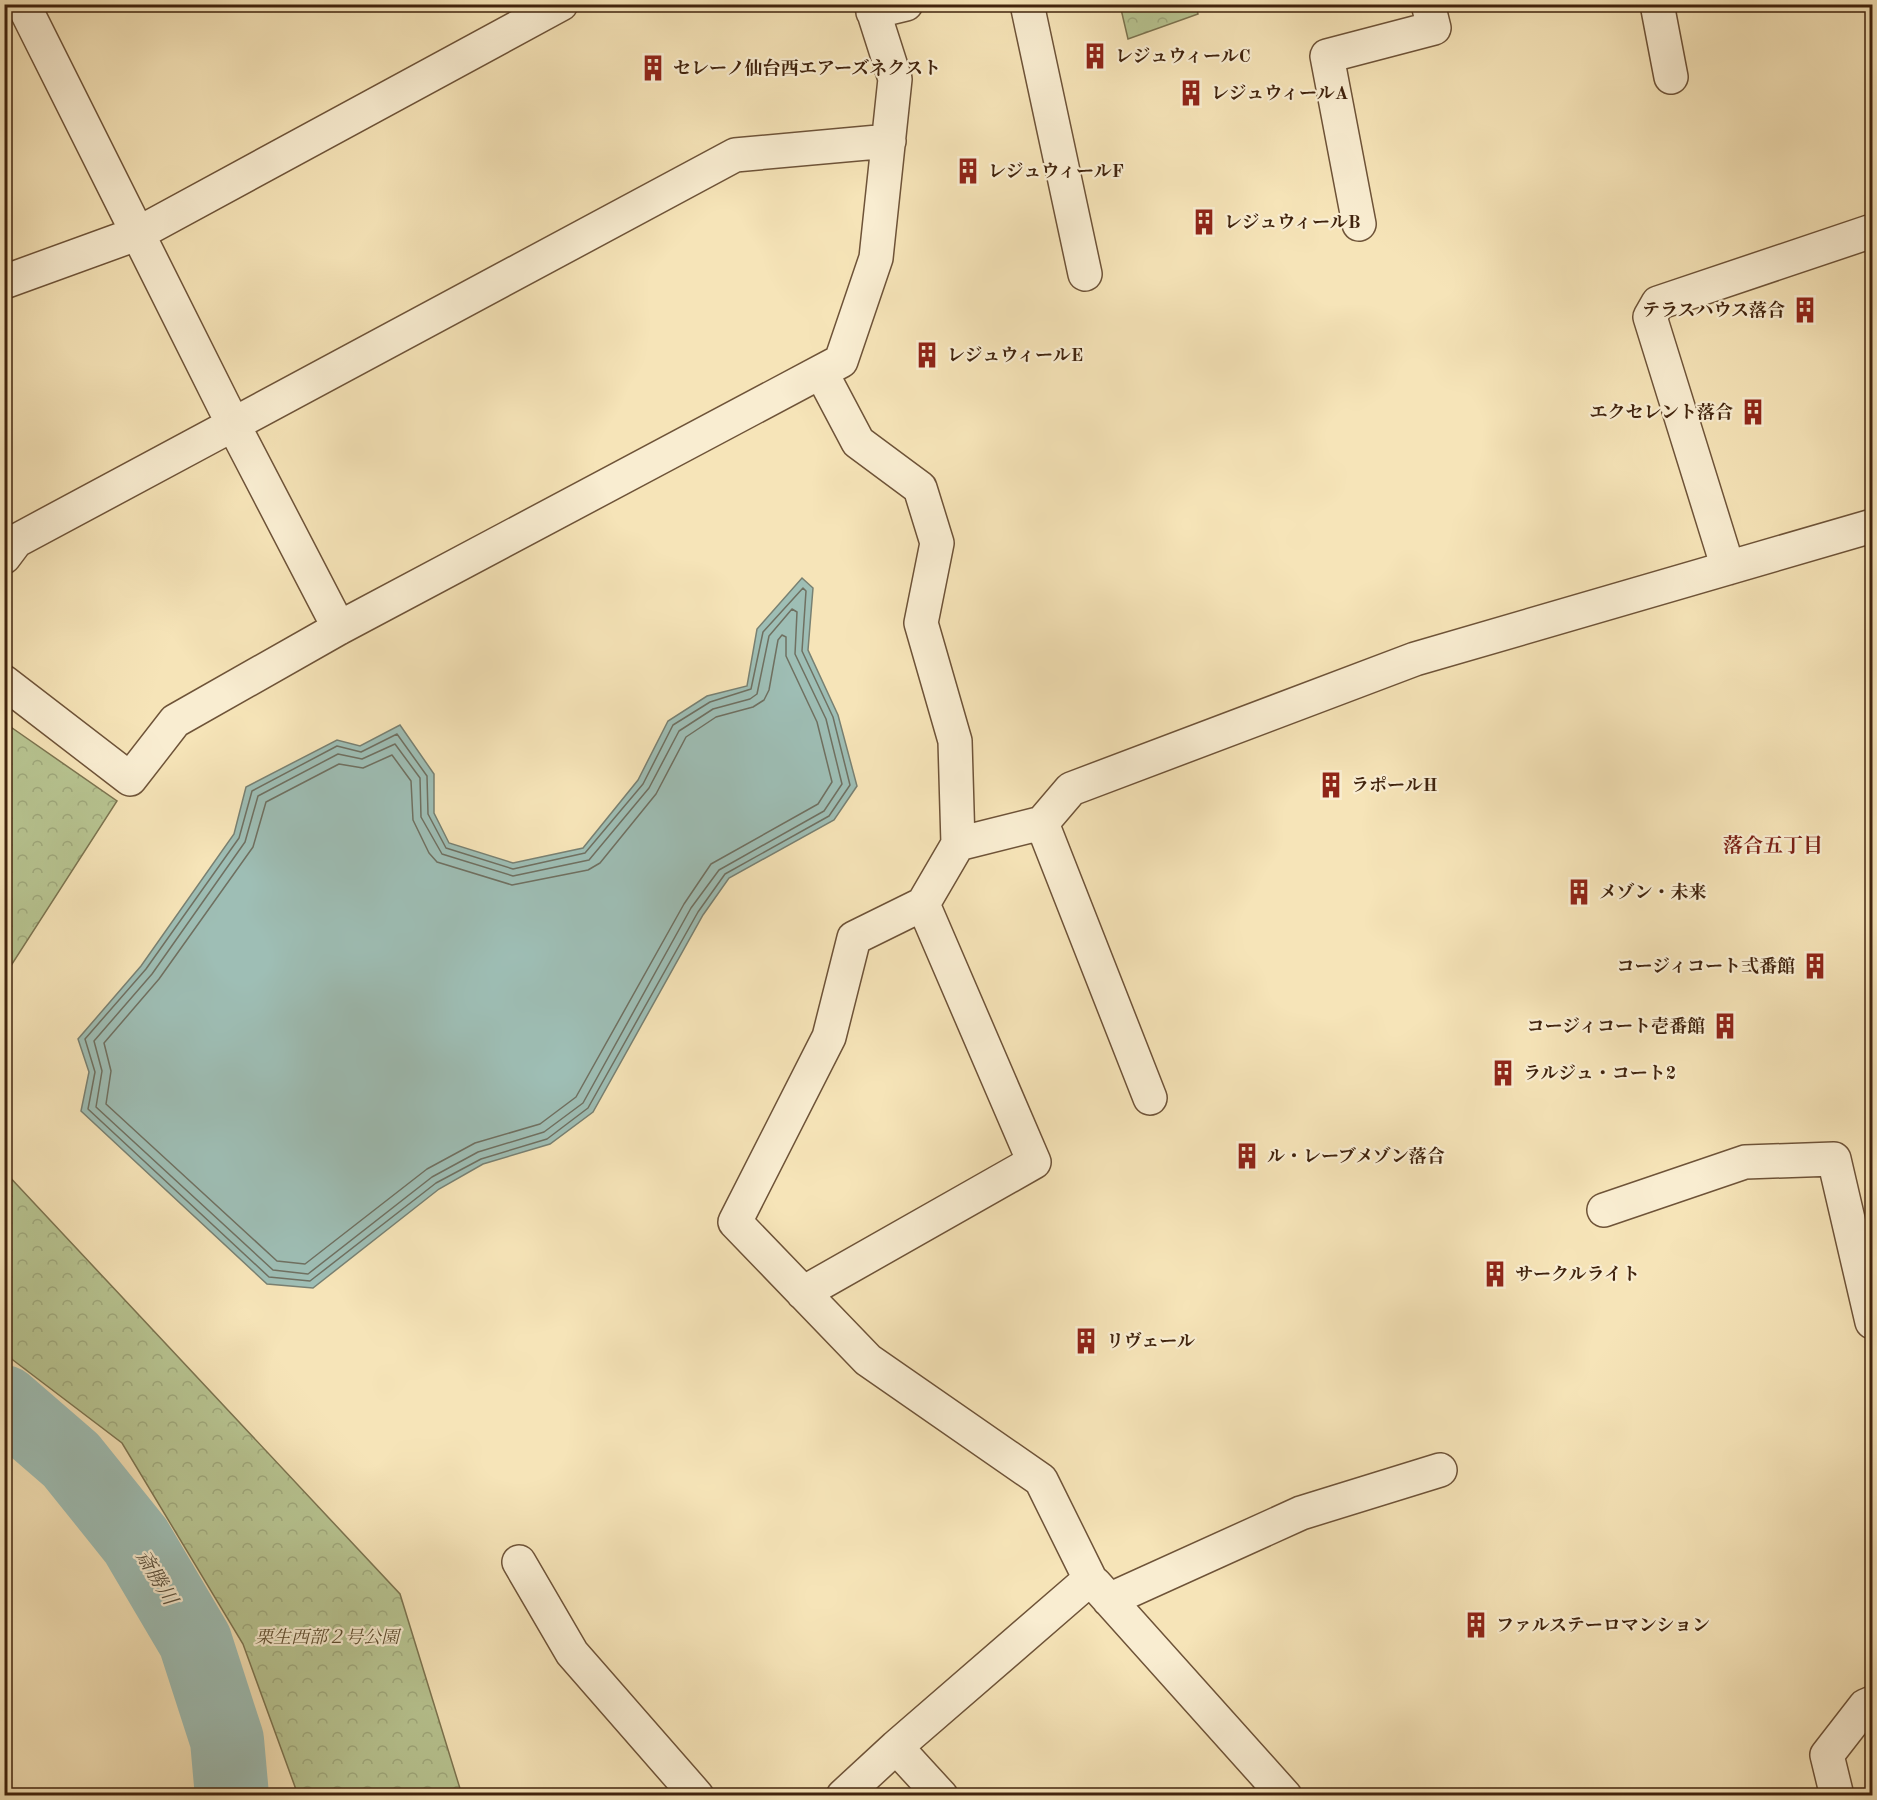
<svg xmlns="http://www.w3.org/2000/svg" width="1877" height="1800" font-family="'Old Standard TT','Noto Serif JP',serif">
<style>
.park{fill:url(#park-crowns);stroke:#7c7450;stroke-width:1.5}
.water{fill:#9ebeb5;stroke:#788072;stroke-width:1.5}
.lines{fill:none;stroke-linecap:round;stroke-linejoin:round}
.shore{stroke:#6f7061;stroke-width:1.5}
.river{stroke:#9ebeb5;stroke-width:74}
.minor-casing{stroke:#6e5338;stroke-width:36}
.minor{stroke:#f9edd1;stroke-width:33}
.labels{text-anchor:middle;stroke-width:4.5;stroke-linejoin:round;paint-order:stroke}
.poi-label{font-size:18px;font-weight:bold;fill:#40230d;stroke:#f9edd1;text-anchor:start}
.park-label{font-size:18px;font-style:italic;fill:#5e4c2e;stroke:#f9edd1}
.neighbourhood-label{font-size:20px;font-weight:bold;fill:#7a1f14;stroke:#f9edd1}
.water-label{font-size:20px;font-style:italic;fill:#5c523f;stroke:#f9edd1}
</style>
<defs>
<pattern id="park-crowns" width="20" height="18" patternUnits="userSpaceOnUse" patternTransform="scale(1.5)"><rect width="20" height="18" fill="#b8c592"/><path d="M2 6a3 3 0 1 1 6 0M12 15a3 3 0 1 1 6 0" fill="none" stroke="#9fa97d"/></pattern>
</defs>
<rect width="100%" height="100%" fill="#f6e4b8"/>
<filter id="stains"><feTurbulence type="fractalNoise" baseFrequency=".00333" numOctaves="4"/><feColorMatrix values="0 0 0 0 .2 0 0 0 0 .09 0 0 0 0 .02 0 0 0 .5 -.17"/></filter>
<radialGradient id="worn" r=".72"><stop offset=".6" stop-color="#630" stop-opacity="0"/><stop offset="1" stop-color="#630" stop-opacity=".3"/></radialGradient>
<path class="park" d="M1120 5H1196L1198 14 1128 39Z
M5 723 117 801 5 975Z
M5 1172 400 1594 462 1795H298L243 1644 122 1443 5 1354Z"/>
<path class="water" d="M802 578 813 588 808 650 838 715 857 786 834 820 729 878 703 915 593 1112 550 1144 483 1164 439 1189 313 1288 267 1284 81 1111 89 1072 78 1039 141 966 234 834 246 787 337 740 360 746 400 725 434 774V813L449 843 513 863 583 848 638 780 668 721 707 696 747 686 757 629Z"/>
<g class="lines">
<path class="shore" d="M803 588 806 591 802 651 833 717 850 785 829 816 725 874 698 912 588 1108 547 1139 481 1159 436 1183 310 1281 269 1277 88 1109 95 1072 85 1039 146 969 239 838 252 791 337 746 361 752 397 734 427 776 428 814 446 848 513 869 585 853 643 784 673 725 710 702 751 689 763 632Z
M792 609 797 612 795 654 826 719 842 784 824 811 719 870 691 908 583 1103 544 1132 478 1152 432 1177 308 1274 273 1270 96 1107 102 1071 94 1041 152 974 245 842 258 796 338 754 362 759 395 744 420 778 421 817 442 854 513 876 589 860 649 788 679 731 713 709 750 699 757 694 769 636Z
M782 635 786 637V656L817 722 832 782 818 804 711 864 684 904 576 1097 540 1124 475 1143 427 1169 305 1264 277 1261 106 1104 111 1071 104 1043 159 979 253 847 266 802 339 764 363 768 392 755 411 781 413 820 429 853 437 862 512 885 588 870 600 863 656 794 686 737 716 717 753 707 764 700 769 690 778 640Z"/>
<path class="river" d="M4 1402 71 1460 136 1541 195 1641 227 1740 232 1796"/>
<g class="minor-casing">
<path id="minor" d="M23 4 233 424 339 628
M1027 4 1085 274
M1657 4 1671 77
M873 12 906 4
M1359 224 1327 56 1434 28 1428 4
M4 282 139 233 561 4
M821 372 858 442 920 488 937 543 921 623 955 741 958 844 923 904 854 938 829 1037 735 1222 868 1360 1041 1480 1090 1579 896 1747
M4 557 16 541 735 155 889 141
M1728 568 1650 317 1658 303 1872 231
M4 682 130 779 175 721 339 628 841 361 876 258 895 79 871 4
M958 844 1042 823
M1150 1098 1042 823 1071 789 1415 659 1872 526
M1604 1210 1745 1162 1834 1159 1872 1322
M803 1293 1034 1162 923 904
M519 1562 572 1653 697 1796
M1095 1584 1285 1796
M1109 1600 1301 1513 1440 1470
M843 1796 896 1747 941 1796
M1837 1796 1827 1755 1865 1706 1872 1703"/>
</g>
<use href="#minor" class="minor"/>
</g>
<defs>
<g id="building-bare" transform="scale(2.07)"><path d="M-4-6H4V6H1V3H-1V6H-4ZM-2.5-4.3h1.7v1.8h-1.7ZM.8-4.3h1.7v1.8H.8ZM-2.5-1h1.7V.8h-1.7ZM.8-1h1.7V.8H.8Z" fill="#8f2418" stroke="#f9edd1" stroke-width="2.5" paint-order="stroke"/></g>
</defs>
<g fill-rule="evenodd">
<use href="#building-bare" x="1095" y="56"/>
<use href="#building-bare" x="653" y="68"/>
<use href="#building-bare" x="1191" y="93"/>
<use href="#building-bare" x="968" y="171"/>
<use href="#building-bare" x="1204" y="222"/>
<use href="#building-bare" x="1805" y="310"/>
<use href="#building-bare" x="927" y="355"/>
<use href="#building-bare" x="1753" y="412"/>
<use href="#building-bare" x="1331" y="785"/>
<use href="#building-bare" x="1579" y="892"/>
<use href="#building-bare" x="1815" y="966"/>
<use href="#building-bare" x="1725" y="1026"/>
<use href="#building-bare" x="1503" y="1073"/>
<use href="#building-bare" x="1247" y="1156"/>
<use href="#building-bare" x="1495" y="1274"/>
<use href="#building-bare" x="1086" y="1341"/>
<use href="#building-bare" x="1476" y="1625"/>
</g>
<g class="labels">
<g class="poi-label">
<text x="1115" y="62">レジュウィールC</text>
<text x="673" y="74">セレーノ仙台西エアーズネクスト</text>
<text x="1211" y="99">レジュウィールA</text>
<text x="988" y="177">レジュウィールF</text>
<text x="1224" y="228">レジュウィールB</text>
<text x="1785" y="316" text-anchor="end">テラスハウス落合</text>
<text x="947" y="361">レジュウィールE</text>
<text x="1733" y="418" text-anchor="end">エクセレント落合</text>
<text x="1351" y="791">ラポールH</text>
<text x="1599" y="898">メゾン・未来</text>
<text x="1795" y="972" text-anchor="end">コージィコート弍番館</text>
<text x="1705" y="1032" text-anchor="end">コージィコート壱番館</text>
<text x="1523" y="1079">ラルジュ・コート2</text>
<text x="1267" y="1162">ル・レーブメゾン落合</text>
<text x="1515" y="1280">サークルライト</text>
<text x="1106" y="1347">リヴェール</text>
<text x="1496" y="1631">ファルステーロマンション</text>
</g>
<g class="park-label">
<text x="327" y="1643">栗生西部２号公園</text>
</g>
<g class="neighbourhood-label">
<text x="1773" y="852">落合五丁目</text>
</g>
<g class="water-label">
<text transform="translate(157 1577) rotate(59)" y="7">斎勝川</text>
</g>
</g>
<rect width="1877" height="1800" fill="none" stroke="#f6e4b8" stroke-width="24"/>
<rect x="6" y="6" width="1865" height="1788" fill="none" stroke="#40230d" stroke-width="3"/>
<rect x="12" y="12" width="1853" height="1776" fill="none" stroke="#40230d" stroke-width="1.5"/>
<rect width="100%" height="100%" filter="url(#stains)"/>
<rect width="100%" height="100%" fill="url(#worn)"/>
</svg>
